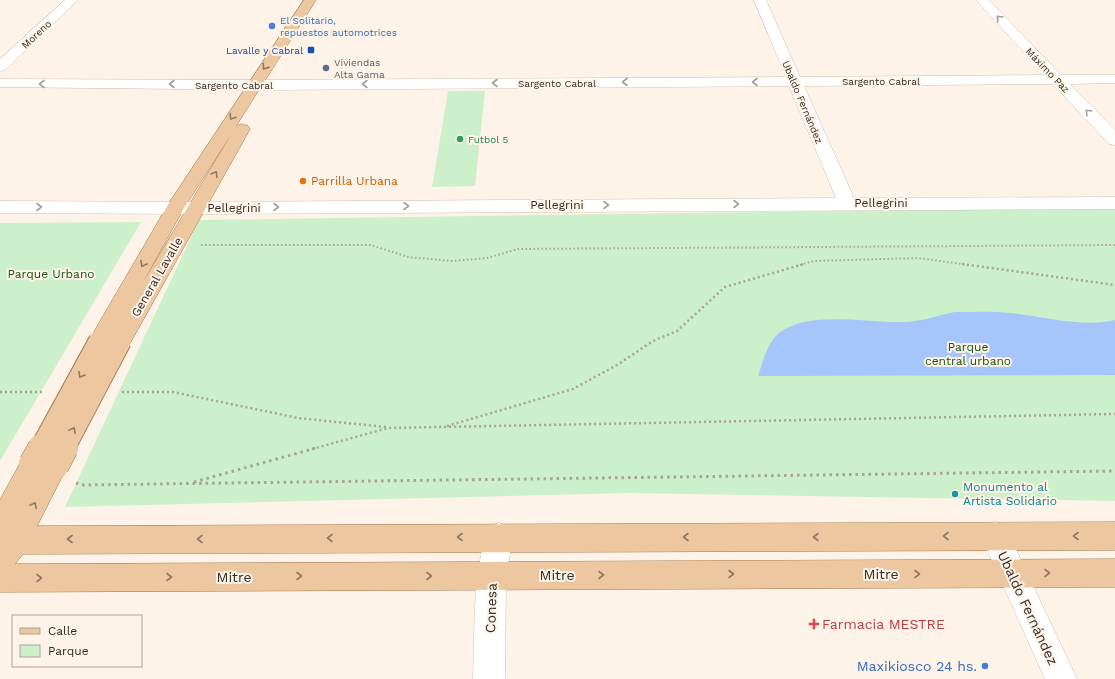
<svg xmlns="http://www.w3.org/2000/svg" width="1115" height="679" font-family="'Work Sans',sans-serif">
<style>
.green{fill:#ccf0c9}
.water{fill:#a6c5fa}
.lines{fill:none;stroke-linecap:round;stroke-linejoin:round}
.minor-casing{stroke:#d0bfad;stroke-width:1}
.major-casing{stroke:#a2784b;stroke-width:1}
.path-far2{stroke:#aaa197;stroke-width:2;stroke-dasharray:1.5 2.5;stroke-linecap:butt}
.path-far1{stroke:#aaa197;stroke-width:2.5;stroke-dasharray:2 3;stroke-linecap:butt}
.path{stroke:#aaa197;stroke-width:3;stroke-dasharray:2.5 4;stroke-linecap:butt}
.minor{fill:#fff;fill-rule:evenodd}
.major{fill:#ecc7a0;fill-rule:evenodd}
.major-bridge-far1-casing{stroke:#a2784b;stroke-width:24;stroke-linecap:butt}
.major-bridge-casing{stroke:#a2784b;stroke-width:29;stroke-linecap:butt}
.major-bridge-far1{stroke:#ecc7a0;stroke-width:22}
.major-bridge{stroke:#ecc7a0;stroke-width:28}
.oneway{stroke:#a3a09c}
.oneway2{stroke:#8f7962}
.shop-dot{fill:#3f7fe0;stroke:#fef3e8;stroke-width:1.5}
.transit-dot{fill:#1a4fb4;stroke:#fef3e8;stroke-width:1.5}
.service-dot{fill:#5c6f8a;stroke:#fef3e8;stroke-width:1.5}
.leisure-dot{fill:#2e9e5b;stroke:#fef3e8;stroke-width:1.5}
.food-dot{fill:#e8710a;stroke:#fef3e8;stroke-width:1.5}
.culture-dot{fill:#0f9aa8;stroke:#fef3e8;stroke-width:1.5}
.health-dot{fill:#e0444e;stroke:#fef3e8;stroke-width:1.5}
.labels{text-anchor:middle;stroke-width:4;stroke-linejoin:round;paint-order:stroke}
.far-shop-label{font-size:10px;fill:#366cbe;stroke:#fef3e8;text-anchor:start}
.far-street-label{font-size:10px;fill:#322b24;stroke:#fef3e8}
.far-transit-label{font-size:10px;fill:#164399;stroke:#fef3e8;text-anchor:end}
.far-service-label{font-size:10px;fill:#4e5e75;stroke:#fef3e8;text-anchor:start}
.far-leisure-label{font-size:10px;fill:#27864d;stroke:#fef3e8;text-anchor:start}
.food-label{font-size:12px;fill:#c56008;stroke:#fef3e8;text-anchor:start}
.street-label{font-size:12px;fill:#322b24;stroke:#fef3e8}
.park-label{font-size:12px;fill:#175315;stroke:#fef3e8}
.culture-label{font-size:12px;fill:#0d838f;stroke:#fef3e8;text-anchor:start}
.near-street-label{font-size:14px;fill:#322b24;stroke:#fef3e8}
.near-health-label{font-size:14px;fill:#be3a42;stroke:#fef3e8;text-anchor:start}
.near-shop-label{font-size:14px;fill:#366cbe;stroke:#fef3e8;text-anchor:end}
</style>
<rect width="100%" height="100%" fill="#fef3e8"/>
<path class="green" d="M448 91H485L475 186 432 187Z
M1115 207V501L628 493 65 507 199 220Z
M141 222 0 461V223Z"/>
<path class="water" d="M955 312C973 312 992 311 1010 313 1043 316 1083 328 1115 320V375L758 376C763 362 767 343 779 333 808 310 869 323 904 322 920 322 939 315 955 312Z"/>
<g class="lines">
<g class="minor-casing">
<path id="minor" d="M65 0H78L5 70 0 71V59Z
M754 0H766L800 77 1045 75 976 0H989L1061 75H1115V83L1070 84 1115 130V145L1109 144 1053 84 804 86 854 198 1115 197V209L195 214 0 213V201L195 202 836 198 789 86 268 90 0 87V79L268 80 786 77Z
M995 522 1005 526 1077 679H1045L981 536 985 526Z
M499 523 509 527 513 537 506 576 505 679H473C475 633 472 570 489 527Z"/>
</g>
<g class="major-casing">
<path id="major" d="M304 0H316L236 126 242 124 248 126 250 129 128 347 120 350 112 347 110 343 108 347 100 350 92 347 89 341 92 335 169 203ZM232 133 142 284 184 208Z
M33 452 42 456 44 460 46 457 55 453 64 457 68 465 37 526 1115 522V550L23 554 15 564 1115 559V587L0 592V500L24 456Z"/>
</g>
<path class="path-far2" d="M201 245H371L408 257 452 261 487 258 518 249 1115 245
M800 265 814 261 918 258 969 265"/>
<path class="path-far1" d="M962 264 1115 285
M0 392H43
M122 392H173L298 418 386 427
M447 426 573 389 617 365 653 341 677 331 725 287 804 264
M312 449 388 428 1115 414"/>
<path class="path" d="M194 482 316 448
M76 483 81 485 1115 471"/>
<use href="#minor" class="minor"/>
<use href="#major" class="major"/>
<g class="major-bridge-far1-casing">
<path id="major-bridge-far1" d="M41 449 100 341
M63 449 120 341"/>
</g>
<g class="major-bridge-casing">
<path id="major-bridge" d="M33 464 42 448
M55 465 64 448"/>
</g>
<use href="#major-bridge-far1" class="major-bridge-far1"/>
<use href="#major-bridge" class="major-bridge"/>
</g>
<defs><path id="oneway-chevron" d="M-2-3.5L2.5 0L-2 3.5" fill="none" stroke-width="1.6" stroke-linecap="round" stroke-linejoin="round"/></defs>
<g class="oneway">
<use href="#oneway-chevron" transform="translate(999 18) rotate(-133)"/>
<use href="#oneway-chevron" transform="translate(625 82) rotate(180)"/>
<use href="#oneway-chevron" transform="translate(755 82) rotate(180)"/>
<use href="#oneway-chevron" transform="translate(495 83) rotate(180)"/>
<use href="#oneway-chevron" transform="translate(42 84) rotate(-180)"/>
<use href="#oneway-chevron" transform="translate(172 84) rotate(-180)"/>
<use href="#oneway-chevron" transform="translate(365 84) rotate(180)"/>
<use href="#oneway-chevron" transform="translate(1088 112) rotate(-134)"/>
<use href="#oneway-chevron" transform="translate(736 204)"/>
<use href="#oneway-chevron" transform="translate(606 205)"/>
<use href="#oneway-chevron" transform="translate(406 206)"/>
<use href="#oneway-chevron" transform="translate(39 207)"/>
<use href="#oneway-chevron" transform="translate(276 207)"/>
</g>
<g class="oneway2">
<use href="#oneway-chevron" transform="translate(265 67) rotate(124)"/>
<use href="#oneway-chevron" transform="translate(232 117) rotate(123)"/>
<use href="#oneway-chevron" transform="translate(215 174) rotate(-59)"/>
<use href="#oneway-chevron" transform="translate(143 264) rotate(119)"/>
<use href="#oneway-chevron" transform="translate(81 375) rotate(119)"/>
<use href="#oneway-chevron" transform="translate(73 430) rotate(-62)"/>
<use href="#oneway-chevron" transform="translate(34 505) rotate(-63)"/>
<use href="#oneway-chevron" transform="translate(946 536) rotate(180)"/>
<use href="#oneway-chevron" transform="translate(1076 536) rotate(180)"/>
<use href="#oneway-chevron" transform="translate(460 537) rotate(180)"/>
<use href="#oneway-chevron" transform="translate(686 537) rotate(180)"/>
<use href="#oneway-chevron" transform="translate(816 537) rotate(180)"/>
<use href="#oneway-chevron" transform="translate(330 538) rotate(180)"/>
<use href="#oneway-chevron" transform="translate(70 539) rotate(180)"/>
<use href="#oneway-chevron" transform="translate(200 539) rotate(180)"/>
<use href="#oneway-chevron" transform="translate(1047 573)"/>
<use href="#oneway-chevron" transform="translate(731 574)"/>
<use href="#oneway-chevron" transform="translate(917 574)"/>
<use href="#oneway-chevron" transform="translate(601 575)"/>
<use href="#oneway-chevron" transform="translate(299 576)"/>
<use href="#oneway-chevron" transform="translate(429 576)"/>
<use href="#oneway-chevron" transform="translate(169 577)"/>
<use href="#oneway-chevron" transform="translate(39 578)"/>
</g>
<g class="shop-dot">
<circle cx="272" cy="26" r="4"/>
<circle cx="985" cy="666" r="4"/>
</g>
<rect class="transit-dot" x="307" y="46" width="8" height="8" rx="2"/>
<circle class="service-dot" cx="326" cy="68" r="4"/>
<circle class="leisure-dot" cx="460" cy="139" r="4"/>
<circle class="food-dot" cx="303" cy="181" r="4"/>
<circle class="culture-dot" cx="955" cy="494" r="4"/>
<path class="health-dot" d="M812 618h4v4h4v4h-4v4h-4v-4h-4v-4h4z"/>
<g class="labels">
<g class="far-shop-label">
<text x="280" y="24">El Solitario,<tspan x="280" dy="12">repuestos automotrices</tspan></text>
</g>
<g class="far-street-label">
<text transform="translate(36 34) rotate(-43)" y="4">Moreno</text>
<text transform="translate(1048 70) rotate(46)" y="4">Máximo Paz</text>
<text x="881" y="85">Sargento Cabral</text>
<text x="557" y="87">Sargento Cabral</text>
<text x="234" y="89">Sargento Cabral</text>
<text transform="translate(803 102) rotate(67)" y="4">Ubaldo Fernández</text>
</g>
<g class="far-transit-label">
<text x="303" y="54">Lavalle y Cabral</text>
</g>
<g class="far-service-label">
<text x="334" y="66">Viviendas<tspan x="334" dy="12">Alta Gama</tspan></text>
</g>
<g class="far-leisure-label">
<text x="468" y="143">Futbol 5</text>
</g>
<g class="food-label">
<text x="311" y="185">Parrilla Urbana</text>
</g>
<g class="street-label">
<text x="881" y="207">Pellegrini</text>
<text x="557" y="209">Pellegrini</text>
<text x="234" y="212">Pellegrini</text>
<text transform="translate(157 277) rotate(-60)" y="4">General Lavalle</text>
</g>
<g class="park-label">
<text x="51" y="278">Parque Urbano</text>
<text x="968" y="351">Parque<tspan x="968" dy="14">central urbano</tspan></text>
</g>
<g class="culture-label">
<text x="963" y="491">Monumento al<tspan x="963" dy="14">Artista Solidario</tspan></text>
</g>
<g class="near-street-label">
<text x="881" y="579">Mitre</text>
<text x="557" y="580">Mitre</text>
<text x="234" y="582">Mitre</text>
<text transform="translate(491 608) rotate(-88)" y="5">Conesa</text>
<text transform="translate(1028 608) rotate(65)" y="5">Ubaldo Fernández</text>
</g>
<g class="near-health-label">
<text x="822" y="629">Farmacia MESTRE</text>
</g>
<g class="near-shop-label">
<text x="977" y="671">Maxikiosco 24 hs.</text>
</g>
</g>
<rect x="12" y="615" width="130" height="52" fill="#fef3e8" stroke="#aca39a"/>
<rect x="20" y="628" width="20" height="6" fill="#ecc7a0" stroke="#aca39a"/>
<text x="48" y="635" font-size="12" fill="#322b24">Calle</text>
<rect x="20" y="645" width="20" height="12" fill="#ccf0c9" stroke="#aca39a"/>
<text x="48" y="655" font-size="12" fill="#322b24">Parque</text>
</svg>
